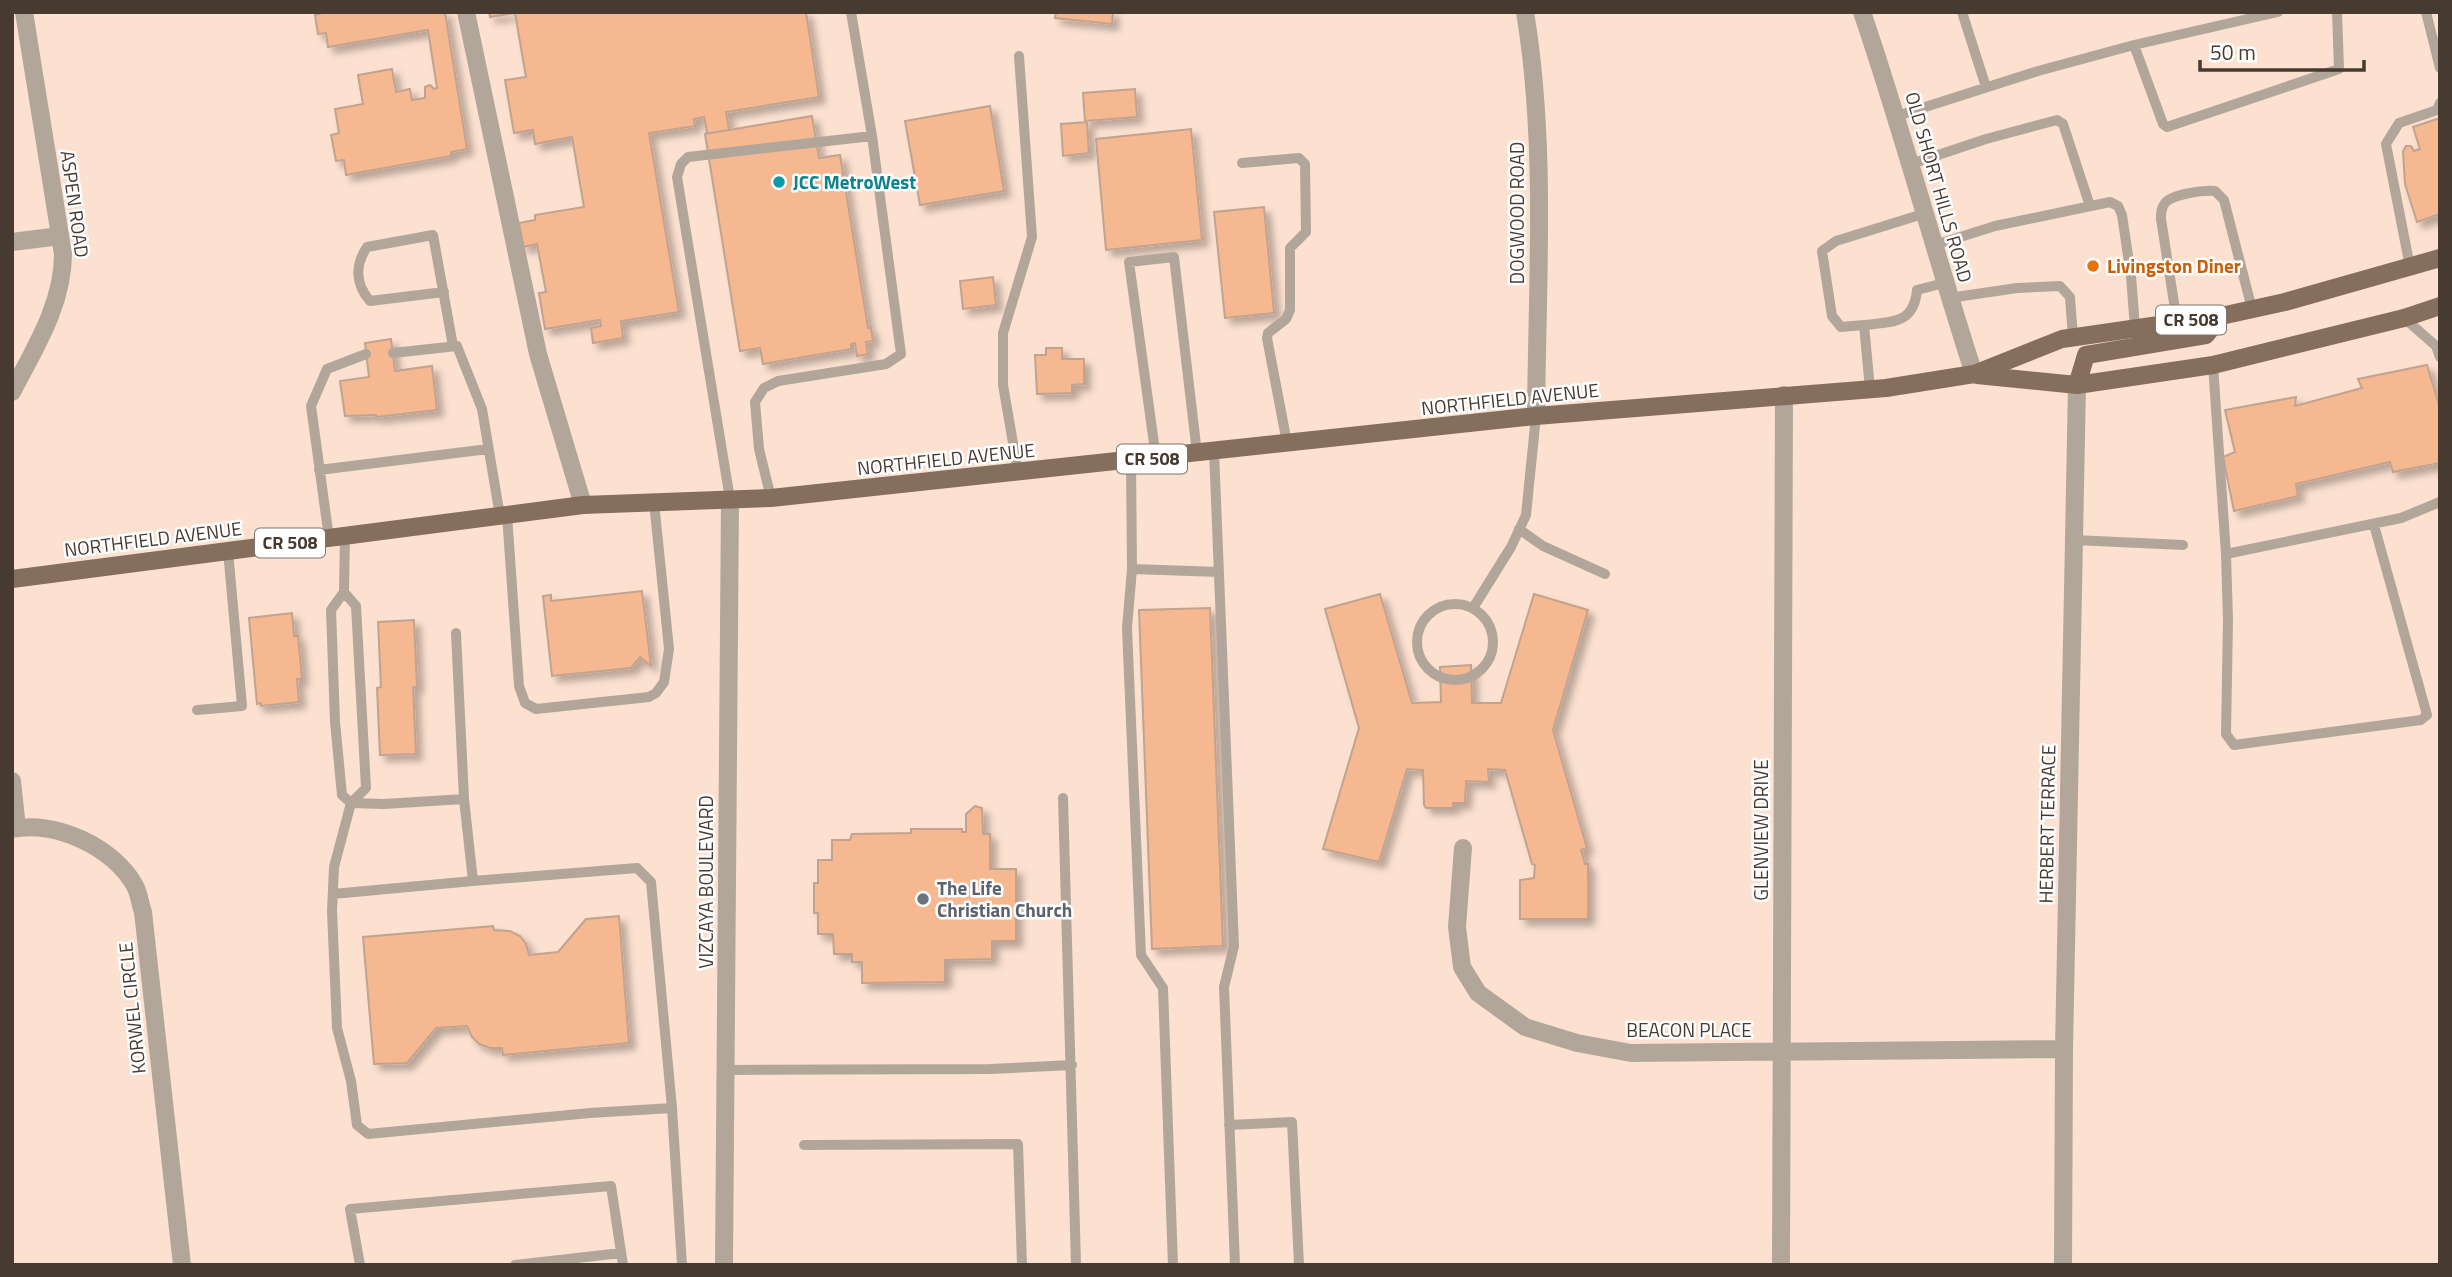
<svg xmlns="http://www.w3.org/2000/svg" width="2452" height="1277" font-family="'Titillium Web',sans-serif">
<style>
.building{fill:#f5b891;stroke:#c2a38f;stroke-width:2;filter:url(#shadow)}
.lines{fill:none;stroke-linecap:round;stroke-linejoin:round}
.service{stroke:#b2a69b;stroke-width:10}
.minor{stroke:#b2a69b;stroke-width:18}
.primary{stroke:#856f5c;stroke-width:18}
.culture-dot{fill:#0f9aa8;stroke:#fff;stroke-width:2.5}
.food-dot{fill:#e8710a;stroke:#fff;stroke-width:2.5}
.worship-dot{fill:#6b7280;stroke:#fff;stroke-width:2.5}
.labels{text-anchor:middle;stroke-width:5;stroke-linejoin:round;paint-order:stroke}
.shield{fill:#fff;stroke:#7e756f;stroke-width:2}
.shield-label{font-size:18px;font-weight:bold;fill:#463a31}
.culture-label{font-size:19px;font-weight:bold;fill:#0d838f;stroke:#fff;text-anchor:start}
.street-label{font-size:19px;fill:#463a31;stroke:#fff}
.food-label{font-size:19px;font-weight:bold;fill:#c56008;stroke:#fff;text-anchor:start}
.worship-label{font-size:19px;font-weight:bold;fill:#5b616d;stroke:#fff;text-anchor:start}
</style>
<defs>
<filter id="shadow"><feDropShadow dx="6" dy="6" stdDeviation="3.5" flood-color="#0004"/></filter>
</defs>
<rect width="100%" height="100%" fill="#fce1d0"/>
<path class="building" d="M445 12 467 149 451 152V156L346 175 344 160 336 161 331 135 339 133 335 109 363 104 358 75 392 69 396 92 410 89 412 100 425 98V87L430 85 434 89 437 88 428 30 328 47 326 33 318 34 315 15 326 12Z
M489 12H806L819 97 726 112 729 130 812 116 819 158 840 155 868 328H871L873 341 866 342 868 354 857 356 855 343 851 344V349L763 364 760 348 740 351 705 134 707 132 704 117 694 119 695 126 649 133 679 312 621 321 623 338 593 343 591 328 601 326 600 320 545 329 539 293 546 292 537 244 523 247 519 223 535 220V215L584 207 572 137 535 144 533 130 514 133 505 80 526 77 515 13 490 17Z
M1056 12H1113L1112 24 1055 18Z
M1135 89 1137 117 1085 121 1083 93Z
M990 106 1004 191 920 205 905 121Z
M812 116 819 158 840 155 868 328H871L873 341 866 342 868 354 857 356 855 343 851 344V349L763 364 760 348 740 351 705 134Z
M2440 118V214L2417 222 2405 184 2403 151 2406 146H2411L2414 151 2420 149 2413 127Z
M1087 122 1089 153 1063 156 1061 124Z
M1191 129 1202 240 1106 250 1096 139Z
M1264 207 1274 313 1225 318 1214 212Z
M993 277 996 305 963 309 960 281Z
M391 339 395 371 432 366 437 410 376 417V415L345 416 340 381 369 377 365 343Z
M1046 348H1062V359H1084V384L1072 385V393L1037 394 1035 355H1046Z
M2427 365 2440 408V463L2393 472 2390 462 2296 484 2298 496 2234 511 2223 457 2235 452 2225 410 2296 397 2295 406 2362 388 2358 379Z
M642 591 651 666 640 657 631 668 552 676 543 596 551 595V601Z
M1380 594 1412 703 1441 702 1440 667 1471 665 1472 703H1501L1534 594 1588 610 1553 730 1587 848 1581 850 1585 864H1588V919H1520V880L1534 878 1535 865 1532 864 1505 770 1488 769 1489 782 1466 781 1465 803H1453V808H1426L1424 805 1423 770 1407 769 1379 862 1323 849 1359 728 1325 609Z
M1210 608 1223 946 1152 949 1139 610Z
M292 613 294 636H298L302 679H297L299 702 261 706V703L257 704 249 618Z
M414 620 417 687H413L416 754 380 755 377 688 381 687 378 622Z
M975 806 982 808 983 834H990V869H1016V941H992V959L945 960V982L862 983V962H852V954H834L833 934H818V913H814V883H818V860H832V840H850L852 834 911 833V829H962V832H966V814Z
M619 916 629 1043 503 1055 502 1048H490L479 1044 472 1037 467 1026 436 1028 407 1063 374 1064 363 937 493 926 494 930 510 931 520 936 526 944 529 955 558 952 586 919Z"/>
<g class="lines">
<path class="service" d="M1962 12 1986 87
M2426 12 2440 68
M2134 45 2278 12
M1897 116 2038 71 2134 45 2163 124 2167 127 2339 69 2337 12
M1242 163 1299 158 1305 164 1306 232 1290 248V310L1286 319 1268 333 1267 338 1287 443
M1911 164 1986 139 2057 120 2063 124 2065 130 2090 206
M1935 245 1995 226 2110 202 2118 206 2122 215 2131 276 2135 328
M2410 267 2386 144 2399 123 2437 110 2440 103
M444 292 370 301C355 284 355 265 367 247L433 235 453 346
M1949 298 2017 288 2060 286 2070 297 2073 337
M2404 318 2436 346 2440 357
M2177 322 2161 219C2161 213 2161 208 2165 203 2172 194 2204 190 2215 191L2224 200 2252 309
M1864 325 1841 327 1832 316 1822 251 1836 241 1926 213
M393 353 457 346 482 409 500 516
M2213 365 2226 554 2401 518 2440 502
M1870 389 1864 325C1892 322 1914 324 1917 290L1944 283
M1214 451 1234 946 1224 987 1235 1265
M1156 458 1129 262 1174 257 1197 453
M1131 461 1132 569 1127 628 1141 955 1163 988 1173 1265
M319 470 488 449
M1018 472 1003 385V333L1032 237 1019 56
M771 498 759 449 755 402 764 388 778 381 886 364 901 354 872 136 851 12
M730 499 677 177 681 164 688 157 872 136
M507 515 519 686 525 703 536 709 649 697 656 693 664 682 669 649 654 502
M1519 529 1543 546 1605 574
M345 536 344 592 331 610 335 722 342 795 351 803 384 804 464 799
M329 538 311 406 327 369 366 354
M2074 540 2183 545
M2226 554 2228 620 2226 734 2234 745 2421 720 2427 715 2374 525
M1132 569 1219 572
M344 592 356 606 366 788 351 803 334 867 332 911 337 1028 351 1081 357 1125 368 1134 590 1113 672 1108 651 882 637 868 473 881 464 799 456 633
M1417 642a38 38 0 1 1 76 0a38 38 0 1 1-76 0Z
M1473 608 1511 547 1526 515 1536 416
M197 710 242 706 228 551
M1063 798 1076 1265
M333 894 473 881
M726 1070 990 1069 1072 1065
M672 1108 682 1265
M1229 1125 1292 1122 1299 1265
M804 1145 1018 1144 1022 1265
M360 1265 350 1209 611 1186 623 1265
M515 1265 621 1253"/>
<path class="minor" d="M466 12 538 354 583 505
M1525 12C1547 145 1537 282 1536 416
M1862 12C1903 132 1935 254 1974 374
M12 242 60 236
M12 392C35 348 63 304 63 254L24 12
M12 781 17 828
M12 829C55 820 114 847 135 886 139 893 140 904 143 912L182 1265
M1463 848 1457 927 1462 967 1478 993 1525 1027 1577 1043 1631 1053 2064 1049
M724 1265 730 499
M1781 1265 1784 395
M2063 1265 2064 1049 2077 385"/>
<path class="primary" d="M1977 375 2077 385 2213 365 2404 318 2440 306
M2077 385 2086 355 2206 335 2221 316
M12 579 583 505 771 498 1536 416 1886 388 1974 374 2062 339 2221 316 2285 302 2440 258"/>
</g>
<circle class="culture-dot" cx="779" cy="182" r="7"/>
<circle class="food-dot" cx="2093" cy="266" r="7"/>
<circle class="worship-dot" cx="923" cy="899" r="7"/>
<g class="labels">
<g class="shield">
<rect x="2156" y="305.5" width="70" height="29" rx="5"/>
<rect x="1117" y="444.5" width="70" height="29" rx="5"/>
<rect x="255" y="528.5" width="70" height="29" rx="5"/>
</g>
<g class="shield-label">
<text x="2191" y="326">CR 508</text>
<text x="1152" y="465">CR 508</text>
<text x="290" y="549">CR 508</text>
</g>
<g class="culture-label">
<text x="793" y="189">JCC MetroWest</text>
</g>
<g class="street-label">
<text transform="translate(1939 187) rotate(74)" y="7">OLD SHORT HILLS ROAD</text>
<text transform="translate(75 204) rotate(82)" y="7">ASPEN ROAD</text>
<text transform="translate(1517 213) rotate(-90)" y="7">DOGWOOD ROAD</text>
<text transform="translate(1510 399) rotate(-6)" y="7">NORTHFIELD AVENUE</text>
<text transform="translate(946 459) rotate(-6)" y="7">NORTHFIELD AVENUE</text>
<text transform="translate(153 539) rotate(-7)" y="7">NORTHFIELD AVENUE</text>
<text transform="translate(2047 824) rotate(-89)" y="7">HERBERT TERRACE</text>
<text transform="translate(1761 830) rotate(-90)" y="7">GLENVIEW DRIVE</text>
<text transform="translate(706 882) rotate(-90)" y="7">VIZCAYA BOULEVARD</text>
<text transform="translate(132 1008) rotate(-96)" y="7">KORWEL CIRCLE</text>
<text x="1689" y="1037">BEACON PLACE</text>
</g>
<g class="food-label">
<text x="2107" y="273">Livingston Diner</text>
</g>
<g class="worship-label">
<text x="937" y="895">The Life<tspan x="937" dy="22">Christian Church</tspan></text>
</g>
</g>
<rect width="2452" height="1277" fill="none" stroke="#463a31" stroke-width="28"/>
<path d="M2200 60v10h164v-10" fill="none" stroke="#463a31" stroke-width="3.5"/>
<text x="2210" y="60" font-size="21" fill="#463a31" stroke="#ffffff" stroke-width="5" paint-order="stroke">50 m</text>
</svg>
